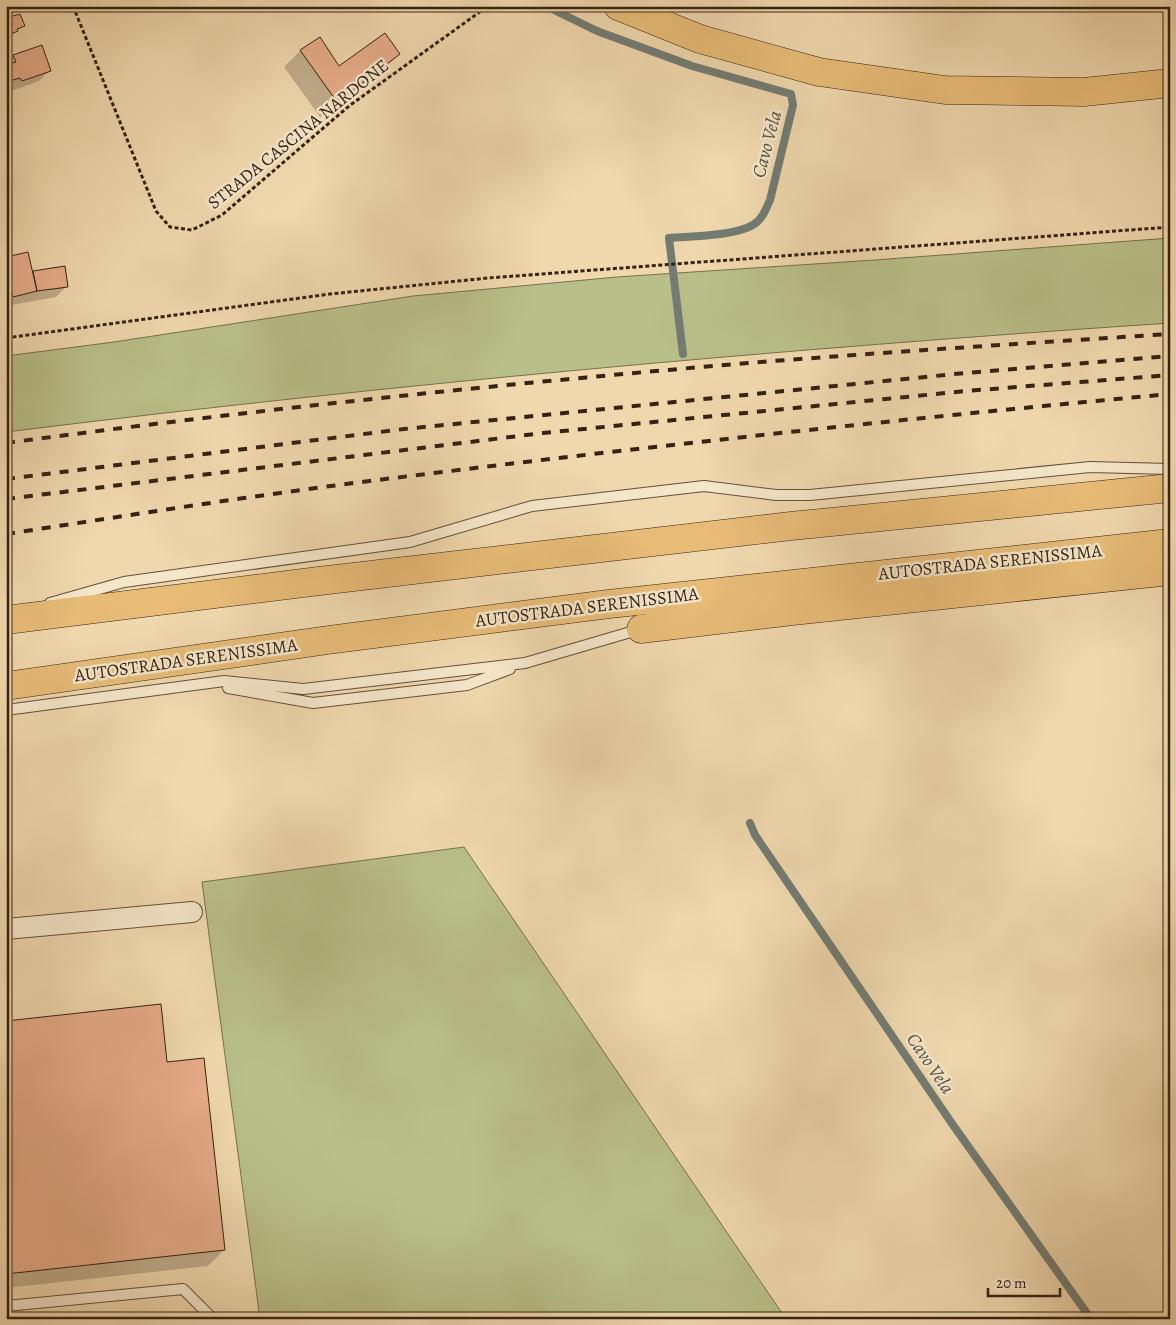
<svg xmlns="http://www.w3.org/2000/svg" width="1176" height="1325" font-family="Alegreya,serif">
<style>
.green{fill:#b9bf8a;stroke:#77704e}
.shadow{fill:#0003}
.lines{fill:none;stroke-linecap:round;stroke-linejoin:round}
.stream{stroke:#737c73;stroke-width:8}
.building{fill:#e7ac8a;stroke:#352213}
.lane-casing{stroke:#64503a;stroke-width:12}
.street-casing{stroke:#64503a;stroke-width:22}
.primary-casing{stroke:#352213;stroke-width:29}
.highway-casing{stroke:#352213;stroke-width:29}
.path{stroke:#352213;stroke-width:3;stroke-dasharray:4 2.5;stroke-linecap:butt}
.lane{stroke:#f5e6ca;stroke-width:10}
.street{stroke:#f5e6ca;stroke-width:20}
.primary{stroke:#e8bc77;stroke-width:28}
.highway{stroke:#e8bc77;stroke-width:28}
.rail{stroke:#352213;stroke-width:4;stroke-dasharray:9 9;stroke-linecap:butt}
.labels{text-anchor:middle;stroke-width:5;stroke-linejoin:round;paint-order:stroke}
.street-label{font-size:18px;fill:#352213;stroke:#f5e6ca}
.water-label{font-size:19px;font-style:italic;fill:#544f43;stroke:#f5e6ca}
</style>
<rect width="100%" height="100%" fill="#f0d8ae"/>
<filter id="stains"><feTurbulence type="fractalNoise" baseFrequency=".004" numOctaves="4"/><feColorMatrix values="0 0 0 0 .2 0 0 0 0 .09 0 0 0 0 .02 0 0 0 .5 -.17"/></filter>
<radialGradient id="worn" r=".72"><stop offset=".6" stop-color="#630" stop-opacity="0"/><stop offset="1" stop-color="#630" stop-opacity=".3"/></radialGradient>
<path class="green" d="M1170 238V323C781 349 393 384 6 432V356L114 342 413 296 617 277 875 260Z
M464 847 786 1319H260L202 882Z"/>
<path class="shadow" d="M6 19 23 26 6 41Z
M319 39 339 68 399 54 383 70 320 117 284 67 300 51Z
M14 56 49 71 39 81 11 91 10 88 6 89V64Z
M6 258 32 272 64 267 67 286 56 297 6 306Z
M6 1023 224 1250 208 1266 6 1288Z"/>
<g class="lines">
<path class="stream" d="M546 6 597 31 692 66 791 94 793 105 770 200C766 209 762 220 753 225 734 236 692 236 669 238L683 354
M750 823 755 835 953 1125 1091 1319"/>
</g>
<path class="building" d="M20 14 25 26 17 29 18 31 6 36V18Z
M385 33 400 54 337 102 300 50 320 37 339 66Z
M42 45 51 71 22 81 20 78 6 82V65L16 62 13 55Z
M6 221 11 241 6 242Z
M28 252 37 291 13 297 6 268V257Z
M65 266 68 287 37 291 33 271Z
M161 1004 167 1062 204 1058 225 1250 6 1274V1021Z"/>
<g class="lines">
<g class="lane-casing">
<path id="lane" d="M50 603 124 582 410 542 532 506 704 486 776 495H810L1090 467 1170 469
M228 688 313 703 467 685 510 669
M6 710 224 681 303 689 525 663 641 629
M6 1306 183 1289 213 1319"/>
</g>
<g class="street-casing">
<path id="street" d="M6 929 192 912"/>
</g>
<g class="primary-casing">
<path id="primary" d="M618 6 700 39 819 72 945 90 1084 92 1170 83"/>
</g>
<g class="highway-casing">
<path id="highway" d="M6 620 319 581 791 526 1170 488
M641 629 792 611 1170 571
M6 686 328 640 609 604 1170 543"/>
</g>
<path class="path" d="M73 6 156 211 170 227 192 230 222 215 349 106 488 6
M6 338 330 294 488 278 1170 227"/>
<use href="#lane" class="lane"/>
<use href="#street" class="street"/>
<use href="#primary" class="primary"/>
<use href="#highway" class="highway"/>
<path class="rail" d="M6 443C253 410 500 384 748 363 888 352 1029 343 1170 334
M6 479 404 429 965 373 1170 356
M6 499 543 433 966 391 1170 375
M6 534C125 516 243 497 362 482 631 448 900 419 1170 394"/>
</g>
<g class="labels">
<g class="street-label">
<text transform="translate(298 134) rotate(-39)" y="6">STRADA CASCINA NARDONE</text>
<text transform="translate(990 562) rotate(-6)" y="6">AUTOSTRADA SERENISSIMA</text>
<text transform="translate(587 607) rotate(-7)" y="6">AUTOSTRADA SERENISSIMA</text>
<text transform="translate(186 660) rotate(-8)" y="6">AUTOSTRADA SERENISSIMA</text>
</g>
<g class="water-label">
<text transform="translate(766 144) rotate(-75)" y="7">Cavo Vela</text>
<text transform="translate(931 1063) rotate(56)" y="7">Cavo Vela</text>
</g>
</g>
<rect width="1176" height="1325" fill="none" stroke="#f0d8ae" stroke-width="25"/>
<rect x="8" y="8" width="1161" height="1310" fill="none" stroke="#352213" stroke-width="2.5"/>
<rect x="12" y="12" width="1151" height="1300" fill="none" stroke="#352213"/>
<path d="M988 1288v8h72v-8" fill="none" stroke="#352213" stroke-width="2.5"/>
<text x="996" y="1288" font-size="15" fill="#352213" stroke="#f5e6ca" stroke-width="4" paint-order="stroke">20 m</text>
<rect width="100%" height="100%" filter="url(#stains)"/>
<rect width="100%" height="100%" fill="url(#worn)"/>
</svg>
